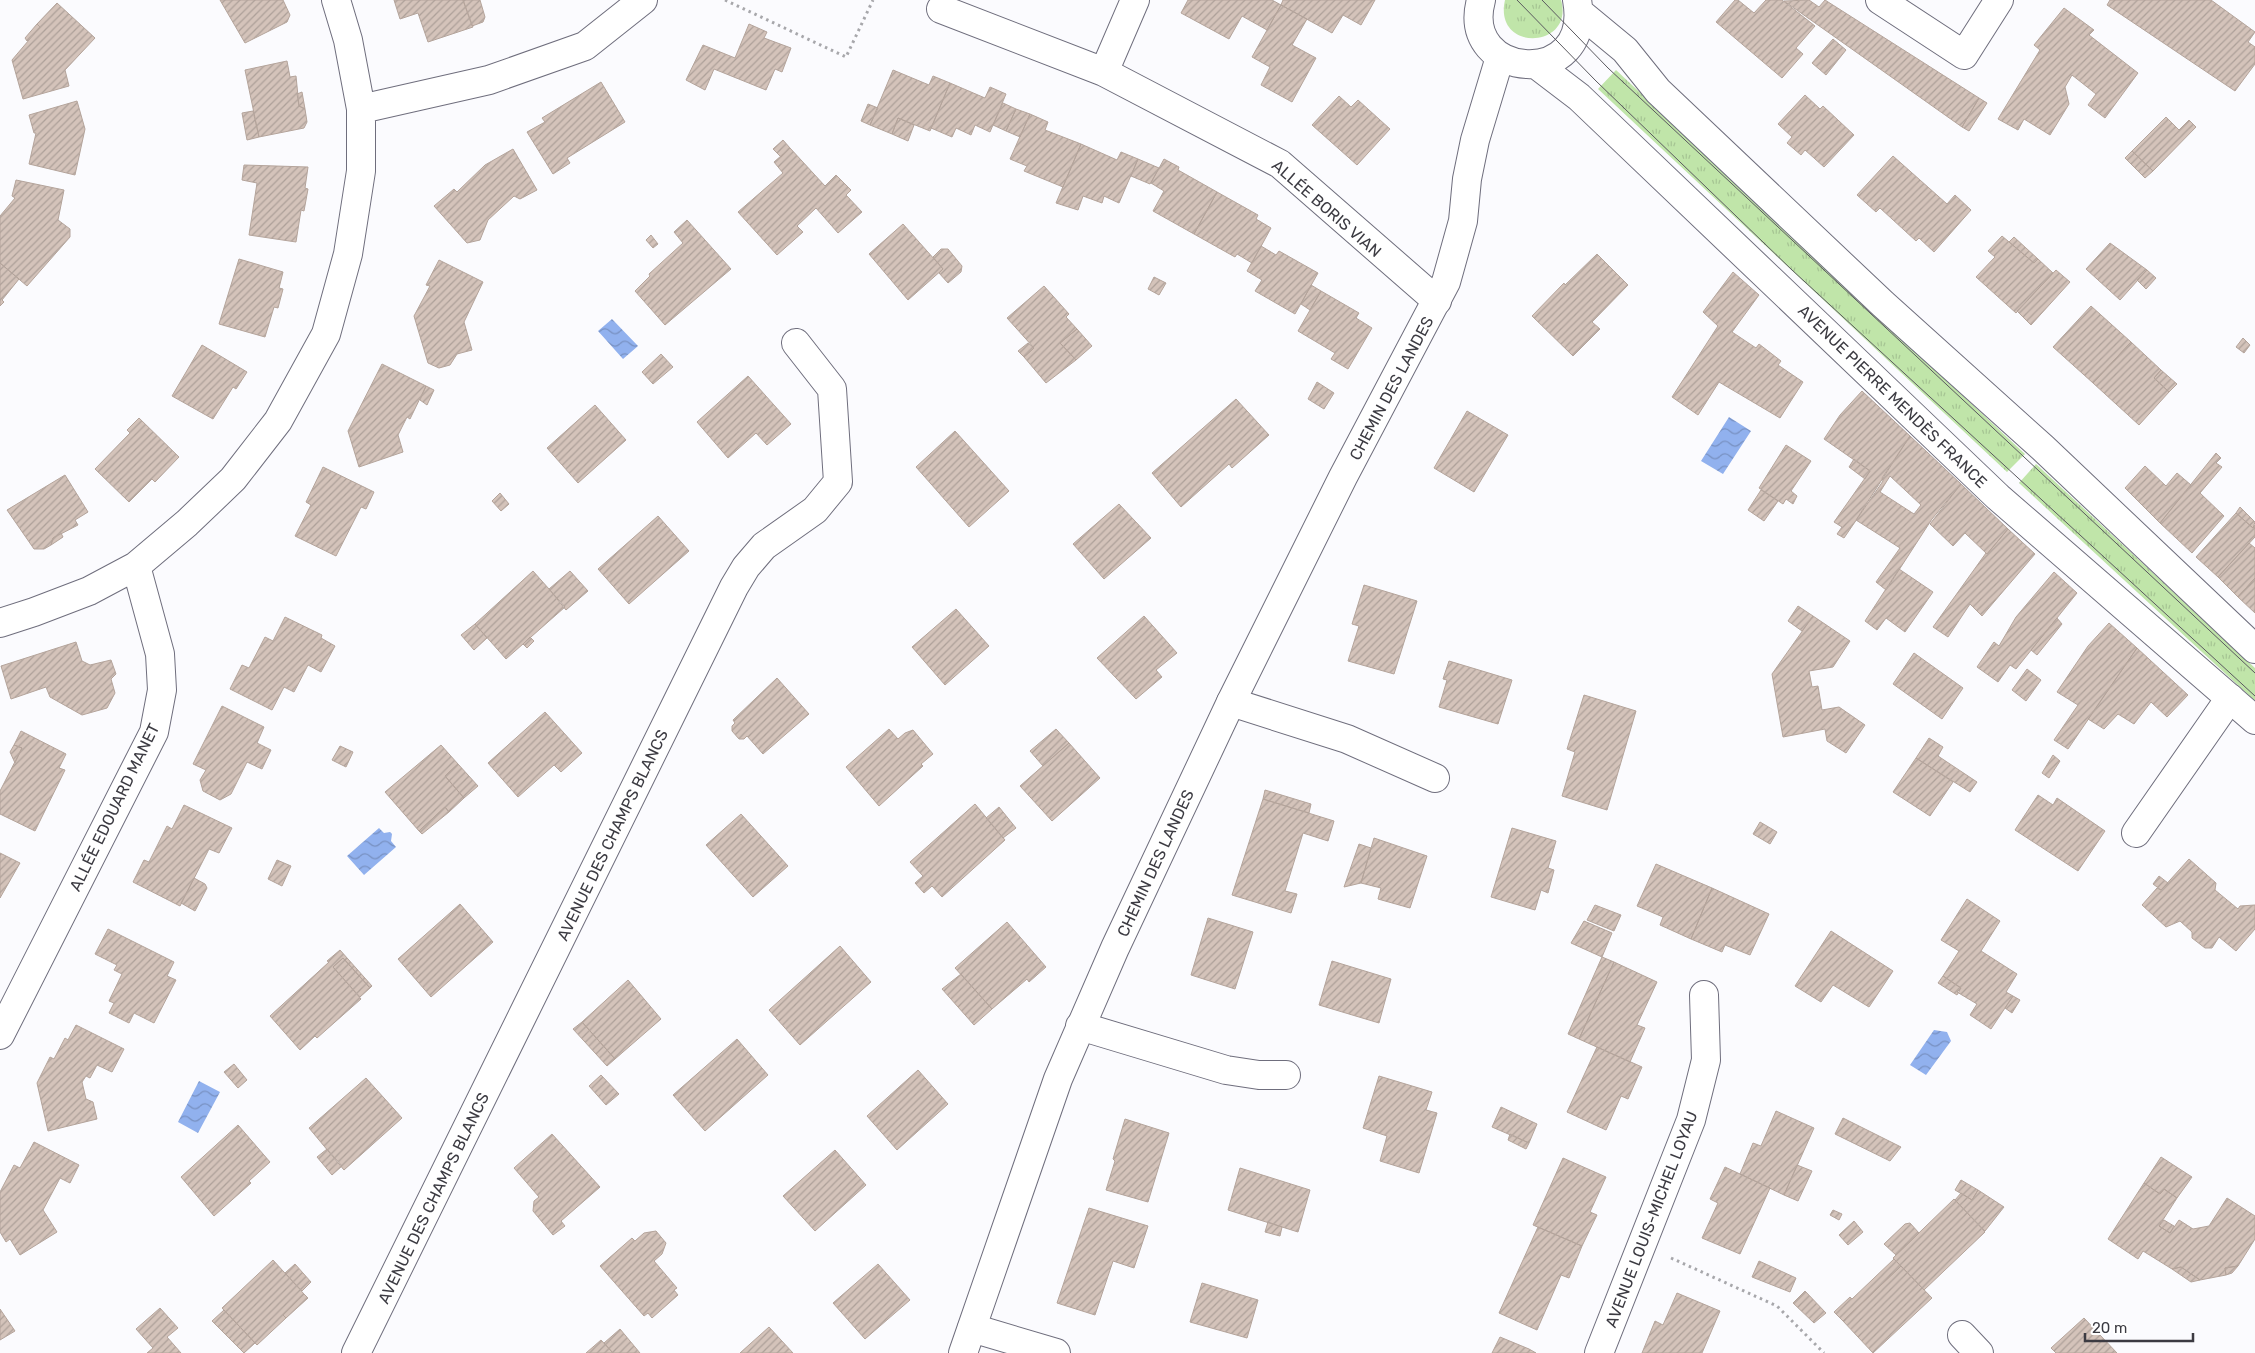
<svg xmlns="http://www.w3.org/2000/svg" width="2255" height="1353" font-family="Rubik,sans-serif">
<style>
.grass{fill:url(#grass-tufts)}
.water{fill:url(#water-waves)}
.building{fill:url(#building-hatch);stroke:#b4a49b;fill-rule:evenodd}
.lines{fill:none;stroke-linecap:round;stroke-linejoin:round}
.street-casing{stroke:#6f6e7d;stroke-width:30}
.secondary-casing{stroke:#6f6e7d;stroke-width:30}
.path{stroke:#a7a7ab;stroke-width:3;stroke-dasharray:2.5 4;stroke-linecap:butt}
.street{stroke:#fff;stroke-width:28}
.secondary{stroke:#fff;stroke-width:28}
.tram{stroke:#5a595f;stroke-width:1}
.labels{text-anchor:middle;stroke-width:5;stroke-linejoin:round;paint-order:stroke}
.street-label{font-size:16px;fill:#3c3b42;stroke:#fff}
</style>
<defs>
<pattern id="grass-tufts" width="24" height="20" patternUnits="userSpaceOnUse" patternTransform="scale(1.25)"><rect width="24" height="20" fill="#c0e5a9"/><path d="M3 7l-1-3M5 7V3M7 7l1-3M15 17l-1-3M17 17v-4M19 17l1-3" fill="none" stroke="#a6c593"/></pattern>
<pattern id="water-waves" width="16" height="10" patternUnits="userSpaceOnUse" patternTransform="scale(1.25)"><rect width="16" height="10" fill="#91b1ee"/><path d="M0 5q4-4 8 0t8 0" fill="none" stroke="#7891c2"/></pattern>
<pattern id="building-hatch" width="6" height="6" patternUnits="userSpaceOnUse" patternTransform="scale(1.25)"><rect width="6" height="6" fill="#d4c3ba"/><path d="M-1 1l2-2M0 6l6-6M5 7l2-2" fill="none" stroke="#ada099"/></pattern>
</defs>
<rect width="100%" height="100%" fill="#fbfbfe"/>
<path class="grass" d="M1505 0H1561C1575 49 1493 53 1505 0Z
M1616 70 2025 454 2007 472 1598 89Z
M2036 464 2255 668V701L2019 483Z"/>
<path class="water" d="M612 319 638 346 623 359 598 331Z
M1729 417 1751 431 1723 474 1701 461Z
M379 828 384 833 390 832 392 834 391 841 396 847 364 875 347 856Z
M1934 1030 1947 1032 1951 1041 1926 1075 1910 1065Z
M199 1081 220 1092 198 1133 178 1122Z"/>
<path class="building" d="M220 0H283L290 15 287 22 245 43Z
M394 0H463L473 27 428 42 418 13 400 19Z
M463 0H480L485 17 483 22 472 26Z
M1188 0H1272L1281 5 1267 30 1242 16 1229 39 1181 13Z
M1283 0H1375L1361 25 1343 15 1332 33 1281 5Z
M1735 0H1738L1754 13 1766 0H1782L1815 26 1796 48 1803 54 1782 78 1716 22Z
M1809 0 1819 7 1825 0 1979 98 1962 127 1784 1Z
M2110 0H2211L2255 32 2248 42 2255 47V64L2235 91 2107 5Z
M57 3 95 38 65 70 69 86 23 99 12 60 40 27 37 24Z
M1281 5 1307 19 1292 45 1316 58 1292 102 1261 85 1270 67 1252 57Z
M2064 8 2094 30 2089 35 2138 73 2105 118 2088 105 2096 94 2072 75 2065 87 2069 104 2050 135 2024 119 2018 130 1998 119 2040 50 2034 45Z
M37 24 40 27 27 41 25 38Z
M749 24 767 32 764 38 791 48 782 72 775 69 766 90 714 69 705 90 686 80 703 45 735 58Z
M1833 39 1846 50 1826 75 1812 63Z
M287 61 290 77 296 76 299 106 305 109 307 122 304 128 259 137 245 70Z
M893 70 929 85 933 76 950 83 930 131 898 118 892 134 870 125Z
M601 82 625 122 567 158 570 163 553 174 527 132 545 122 542 118Z
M950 83 985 98 990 87 1006 94 990 132 975 125 971 135 956 128 952 137 931 128Z
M302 92 305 109 299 106 297 94Z
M1805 95 1820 109 1823 106 1854 135 1824 167 1805 150 1801 155 1787 143 1792 137 1778 124Z
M1339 96 1351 107 1358 100 1390 129 1357 165 1312 125Z
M1979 98 1987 103 1969 131 1962 127Z
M77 101 85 129 75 175 29 164 36 133H34L29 115Z
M1003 103 1016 109 1006 131 993 125Z
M868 104 878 108 870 125 861 121Z
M1016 109 1030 114 1020 137 1006 131Z
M253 111 259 137 247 140 242 113Z
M1030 114 1048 122 1045 130 1081 144 1063 187 1024 171 1027 166 1010 159Z
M2166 117 2179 130 2189 120 2196 127 2153 171 2132 151Z
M898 118 914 125 908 141 892 134Z
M783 140 790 148 781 157 773 149Z
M1081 144 1117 160 1121 152 1138 159 1119 203 1104 196 1102 203 1083 196 1078 210 1056 203Z
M790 148 825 186 836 175 851 190 846 195 862 212 838 233 816 208 797 226 803 232 777 255 738 212 783 173 774 162Z
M513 149 537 190 520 199 514 196 488 220 480 240 467 243 434 206 454 189 457 192 485 165Z
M2132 151 2153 171 2145 178 2125 158Z
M1893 156 1947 204 1955 195 1971 210 1934 252 1919 238 1916 241 1880 208 1876 212 1857 195Z
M1138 159 1159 168 1150 184 1131 176Z
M1164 159 1179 167 1178 170 1217 192 1194 234 1153 211 1164 191 1151 183Z
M244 165 308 167 305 188 308 189 304 211 301 210 296 242 249 235 257 183 242 180Z
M16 180 64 190 58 220 70 229V237L27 286 0 263V216L15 198 12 196Z
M1217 192 1258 215 1256 219 1271 228 1252 263 1237 254 1235 257 1194 234Z
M687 220 731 269 665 325 635 291 650 276 649 274 683 243 674 232Z
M903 224 943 269 908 300 869 254Z
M651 235 658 244 653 248 646 240Z
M2002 236 2034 263 2038 259 2053 273 2016 313 1976 277 1995 257 1988 251Z
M2014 237 2038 259 2034 263 2009 242Z
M2110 243 2147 270 2120 300 2086 269Z
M1261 246 1276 255 1279 251 1318 273 1295 314 1255 291 1262 280 1247 271Z
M941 249H948L962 266 961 272 948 283 939 273 943 269 933 257Z
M1597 254 1628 285 1592 322 1600 329 1573 356 1532 316 1564 283 1565 285Z
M239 259 283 272 279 288 283 289 278 308 274 307 265 337 219 324Z
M439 260 483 282 464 322 472 350 457 354 450 365 439 368 428 363 414 316 430 286 426 285Z
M0 263 19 279 2 300 4 302 0 306Z
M2056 270 2070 282 2031 325 2017 311Z
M2147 270 2156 278 2146 289 2137 280Z
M1733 272 1759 295 1732 332 1756 348 1759 344 1781 361 1778 365 1803 382 1780 418 1719 382 1698 415 1672 397 1718 326 1703 312Z
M1154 277 1166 283 1159 295 1148 289Z
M1311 285 1321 291 1310 310 1301 304Z
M1044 286 1069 314 1066 317 1077 329 1060 343 1076 360 1046 383 1024 357 1034 348 1007 318Z
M1321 291 1359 313 1356 318 1372 328 1348 369 1331 359 1335 353 1298 331Z
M2091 306 2131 342 2093 383 2053 347Z
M1077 329 1092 346 1076 360 1060 343Z
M2243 338 2250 345 2244 353 2236 347Z
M2131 342 2161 370 2154 378 2169 392 2139 425 2093 383Z
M1028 343 1034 348 1024 357 1018 351Z
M202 345 247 372 236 389 233 387 213 419 172 396Z
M661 354 673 367 653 384 642 372Z
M382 364 426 386 410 419 407 417 398 435 403 452 359 467 348 431Z
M2161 370 2177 384 2169 392 2154 378Z
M748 376 791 424 767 445 756 433 728 458 697 422Z
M1317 382 1334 393 1324 409 1308 399Z
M426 386 434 390 427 405 420 400Z
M1862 391 1910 436 1882 478 1883 481 1844 538 1837 534 1842 527 1834 522 1870 471 1824 439 1840 415Z
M1236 399 1269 435 1232 468 1229 464 1181 507 1152 473Z
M595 405 626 440 578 483 547 448Z
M1467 411 1508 435 1474 492 1434 468Z
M139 418 179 457 155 482 152 479 129 502 95 469 130 433 127 430Z
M955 431 1009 491 969 527 916 467Z
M1910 436 1961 484 1932 519 1886 590 1876 582 1900 548 1856 520ZM1890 476 1921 505 1914 514 1880 492Z
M1786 445 1811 461 1791 491 1797 496 1793 504 1786 499 1783 504 1759 488Z
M2216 453 2221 458 2216 463 2222 467 2200 493 2224 516 2192 553 2160 523Z
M1854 459 1870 471 1865 479 1849 467Z
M2145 466 2166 486 2177 473 2191 485 2160 523 2125 488Z
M323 467 374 492 366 509 361 507 336 556 295 536 311 505 306 502Z
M65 475 88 512 75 520 78 525 53 538 51 545 44 549H34L7 510Z
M1961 484 2008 529 1987 554 1965 533 1953 546 1930 524Z
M1761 490 1778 501 1764 521 1748 510Z
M500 493 509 504 501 511 492 501Z
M1119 504 1151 538 1104 579 1073 544Z
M2240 507 2255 522 2253 528 2236 513Z
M2236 513 2253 528 2255 525V537L2218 577 2196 557Z
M658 516 689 551 629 604 598 569Z
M2008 529 2035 554 1982 616 1970 604 1948 637 1933 627 1986 553 1987 554Z
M61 533 63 537 51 545 53 538Z
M2249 543 2255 548V578L2238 597 2218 577Z
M1899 569 1933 592 1905 632 1886 618 1877 630 1865 621Z
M533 571 565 607 506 659 475 624Z
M570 571 588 591 566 610 549 589Z
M2054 572 2077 593 2016 669 2010 665 1998 682 1977 667 1994 642 1999 646 2016 617Z
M2255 578V613L2238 597Z
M1364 585 1417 601 1394 674 1348 661 1359 626 1352 624Z
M1798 606 1813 616 1802 631 1788 621Z
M956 609 989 646 945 685 912 647Z
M1144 616 1177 653 1156 670 1162 677 1136 699 1097 658Z
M1813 616 1850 641 1833 667 1809 671 1812 687 1818 686 1822 710 1839 707 1865 725 1846 753 1827 741 1825 729 1783 737 1772 674Z
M285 617 322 635 321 638 335 646 321 672 308 665 294 692 284 687 272 710 230 689 242 665 249 668 265 637 273 641Z
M2057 618 2062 624 2037 655 2031 650Z
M2109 623 2137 648 2068 749 2054 740 2078 705 2057 692 2088 646Z
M475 624 487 638 474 650 461 635Z
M530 637 534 641 527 648 523 644Z
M76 642 82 661 90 665 111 660 116 674 111 679 115 693 107 708 82 715 50 697 46 687 11 699 1 666Z
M2137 648 2188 695 2167 717 2151 702 2134 724 2118 714 2104 729 2088 719Z
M1914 653 1963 688 1942 719 1893 684Z
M1449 661 1512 680 1498 724 1439 707 1447 680 1443 679Z
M2027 669 2041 680 2026 701 2012 690Z
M777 678 809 714 763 754 747 736 744 739H739L732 731V726L735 723 733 720Z
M1584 695 1636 711 1607 810 1562 796 1575 752 1567 749Z
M222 706 264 727 257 743 271 750 262 769 247 762 231 794 220 800 203 791 200 780 206 770 193 764Z
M545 712 582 753 561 772 554 765 518 797 488 763Z
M889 729 898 739 905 733 913 730 933 754 921 764 923 766 879 806 846 767Z
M1056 729 1069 743 1043 766 1030 751Z
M21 731 66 754 59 768 65 770 35 831 0 814V791L22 748 14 745Z
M1929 738 1943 747 1938 756 1977 782 1970 792 1916 758Z
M1069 743 1100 778 1052 821 1020 786Z
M14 745 22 748 15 763 10 752Z
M441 745 458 764 445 776 464 798 449 812 445 807 419 831 385 792Z
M340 746 353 752 346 767 332 760Z
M2053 755 2060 761 2049 778 2042 773Z
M1916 758 1953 782 1930 816 1893 792Z
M458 764 478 786 464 798 445 776Z
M1265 790 1311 804 1309 813 1263 799Z
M2038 795 2053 805 2057 798 2105 831 2078 871 2015 830Z
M1263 799 1334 821 1328 841 1303 833 1285 891 1297 894 1291 913 1232 895Z
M975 804 1005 840 942 897 932 886 924 893 915 883 923 876 910 862Z
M184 805 232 828 219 853 209 849 180 906 133 882 144 860 149 862 167 826 172 829Z
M445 807 449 812 422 834 419 831Z
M999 807 1016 828 1003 838 986 818Z
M741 814 788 866 753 897 706 845Z
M1760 822 1777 832 1770 844 1753 834Z
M1512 828 1556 841 1548 868 1554 870 1548 893 1541 890 1535 910 1491 897Z
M1374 838 1427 856 1410 908 1378 899 1381 888 1361 883Z
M1359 844 1371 848 1361 883 1344 887Z
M0 853 20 863 0 898Z
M2189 859 2216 883 2215 890 2238 909 2240 906 2255 905V929L2236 951 2219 937 2212 948H2205L2192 938V932L2180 921 2166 927 2142 905 2157 888 2161 890Z
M277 860 291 866 282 886 268 879Z
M1656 864 1712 888 1691 939 1660 925 1663 917 1637 906Z
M2159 876 2168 883 2161 890 2153 884Z
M194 878 205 884 207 888 195 911 181 903Z
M1712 888 1769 914 1750 955 1725 945 1722 952 1691 939Z
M1967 899 2000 921 1981 951 2017 974 2006 992 2013 996 1991 1029 1970 1015 1977 1004 1957 992 1961 988 1943 976 1959 951 1941 940Z
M460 904 493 942 431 997 398 959Z
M1595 905 1621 915 1614 931 1587 920Z
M1208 918 1253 932 1235 989 1191 975Z
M1584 921 1612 933 1602 957 1571 943Z
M1007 922 1046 967 1029 982 1027 979 992 1009 955 968Z
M108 929 174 962 167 976 176 980 154 1023 134 1013 129 1023 109 1013 114 1003 109 1001 122 974 114 970 117 965 95 954Z
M1831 931 1893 971 1869 1007 1833 985 1821 1002 1795 986Z
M840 946 871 982 800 1045 769 1010Z
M340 950 372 986 370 988 343 958 333 967 361 999 317 1038 315 1036 300 1050 270 1016 329 962 327 961Z
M1602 957 1614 962 1579 1039 1568 1034Z
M343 958 370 988 360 997 333 967Z
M1332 961 1391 979 1379 1023 1319 1005Z
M1614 962 1657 982 1637 1025 1645 1028 1630 1062 1579 1039Z
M961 974 992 1009 974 1025 942 989Z
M1943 976 1961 988 1957 995 1938 983Z
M628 980 661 1019 615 1059 582 1022Z
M2013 996 2020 1000 2012 1013 2005 1008Z
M582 1022 615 1059 607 1066 573 1029Z
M76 1025 124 1049 112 1072 97 1065 90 1078 86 1076 82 1082 86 1099 93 1102 97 1119 48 1131 37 1083 50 1057 54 1059 65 1038 68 1040Z
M737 1039 768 1075 705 1131 673 1095Z
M1597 1047 1642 1067 1628 1099 1621 1096 1606 1130 1567 1112Z
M234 1064 247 1080 238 1088 224 1072Z
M918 1070 948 1104 897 1150 867 1116Z
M601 1075 619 1094 606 1105 589 1086Z
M1379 1076 1432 1092 1426 1110 1437 1113 1419 1173 1380 1161 1387 1136 1363 1128Z
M366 1078 402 1118 344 1170 309 1128Z
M1501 1107 1537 1124 1529 1143 1492 1127Z
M1776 1111 1814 1128 1784 1195 1740 1174 1753 1143 1761 1146Z
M1843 1118 1901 1147 1890 1161 1835 1134Z
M1125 1119 1169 1133 1148 1202 1106 1190 1115 1161 1113 1159Z
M238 1125 270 1162 249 1181 251 1183 214 1216 181 1177Z
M552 1134 600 1187 561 1221 565 1226 553 1235 533 1211 534 1201 539 1197 514 1168Z
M1510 1134 1529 1143 1526 1149 1508 1140Z
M34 1142 79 1165 70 1183 60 1178 43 1210 57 1232 20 1255 10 1239 6 1242 0 1232V1192L14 1165 20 1168Z
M327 1149 342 1166 332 1175 317 1157Z
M835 1150 866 1185 815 1231 783 1196Z
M2161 1157 2192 1177 2177 1198 2164 1189 2160 1194 2144 1183Z
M1563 1158 1606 1177 1590 1212 1597 1215 1582 1246 1533 1225Z
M1797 1165 1812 1171 1798 1201 1784 1195Z
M1725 1167 1770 1188 1740 1254 1702 1238 1718 1203 1710 1199Z
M1240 1168 1310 1190 1298 1232 1228 1210Z
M1961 1180 1978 1190 1972 1200 1955 1190Z
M2144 1183 2160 1194 2164 1189 2177 1198 2159 1226 2170 1233 2179 1220 2193 1229 2209 1226 2227 1198 2255 1216V1239L2238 1266 2225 1268 2226 1275 2200 1280 2181 1267 2172 1269 2143 1251 2138 1259 2108 1239Z
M1978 1190 2004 1207 1985 1231 1955 1200 1961 1193 1972 1200Z
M1954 1199 1985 1232 1924 1290 1893 1258Z
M1089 1208 1148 1226 1134 1268 1113 1261 1095 1315 1057 1303Z
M1833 1210 1842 1214 1839 1220 1830 1215Z
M2164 1220 2174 1226 2170 1233 2159 1226Z
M1854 1221 1863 1232 1848 1245 1839 1235Z
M1268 1222 1282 1227 1280 1236 1265 1232Z
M1910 1223 1919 1233 1896 1255 1884 1244 1905 1224Z
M1538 1227 1582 1246 1569 1278 1561 1275 1537 1330 1499 1313Z
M656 1231 666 1243 662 1254 654 1261 677 1288 674 1290 678 1295 652 1318 648 1313 644 1316 600 1266 632 1238 635 1241 644 1233Z
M1894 1259 1901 1266 1843 1321 1834 1312 1850 1297 1852 1299Z
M273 1260 304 1294 283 1315 286 1318 257 1345 222 1308Z
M1759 1261 1796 1278 1790 1292 1752 1277Z
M295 1264 311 1282 302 1291 285 1273Z
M878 1264 910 1300 865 1339 833 1303Z
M1901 1266 1932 1298 1873 1353 1843 1321Z
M2238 1266 2232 1273 2226 1275 2225 1268Z
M2181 1267 2200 1280 2191 1282 2172 1269Z
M1202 1283 1258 1300 1247 1338 1190 1322Z
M1805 1291 1826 1313 1814 1323 1793 1303Z
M1677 1293 1720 1311 1702 1353H1642L1655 1321 1663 1325Z
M304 1294 308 1298 286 1318 283 1315Z
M160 1308 178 1328 167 1337 181 1353H147L153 1348 136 1329Z
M0 1309 15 1331 0 1340Z
M224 1310 255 1343 244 1353 212 1321Z
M2084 1318 2117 1353H2056L2051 1348Z
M769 1327 793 1353H740Z
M620 1329 640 1353H613L604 1343Z
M1500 1337 1529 1349 1536 1353H1492Z
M601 1340 613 1353H586Z"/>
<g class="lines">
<g class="street-casing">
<path id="street" d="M1135 0 1104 72 1280 164 1437 301
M1880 0 1964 55 1999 0
M941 9 1104 72
M361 109 489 80 585 46 643 0
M0 623 34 612 89 591 136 566 187 523 233 479 278 421 326 334 348 254 361 171V109L348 40 336 0
M1231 702 1347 739 1435 778
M2136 833 2230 698
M1080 1026 1226 1070 1259 1075H1286
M0 1035 154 732 162 690 160 654 136 566
M972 1328 1056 1353
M1962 1335 1979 1353
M356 1353 734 587 746 567 764 546 815 510 838 482 832 389 796 343
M1599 1353 1691 1120 1706 1060 1704 995"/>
</g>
<g class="secondary-casing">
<path id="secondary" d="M1481 0C1459 81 1594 90 1577 0
M1579 12 1625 50 1658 91 1883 304 2043 448 2255 649
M1537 65 1579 97 1998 497 2255 720
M963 1353 1058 1079 1115 948 1231 702 1343 477 1446 282 1463 221 1467 179 1475 140 1500 57"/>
</g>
<path class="path" d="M725 0 846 57 873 0
M1671 1258 1777 1306 1824 1353"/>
<use href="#street" class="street"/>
<use href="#secondary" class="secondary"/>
<path class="tram" d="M1517 0 1596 81 1792 270 2255 696
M1542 0 1608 68 2255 673"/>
</g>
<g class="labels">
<g class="street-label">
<text transform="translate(1327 208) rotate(41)" y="6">ALLÉE BORIS VIAN</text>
<text transform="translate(1391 388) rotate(-62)" y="6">CHEMIN DES LANDES</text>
<text transform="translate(1893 396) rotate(44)" y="6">AVENUE PIERRE MENDÈS FRANCE</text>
<text transform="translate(114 807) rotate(-64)" y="6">ALLÉE EDOUARD MANET</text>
<text transform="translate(612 835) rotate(-64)" y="6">AVENUE DES CHAMPS BLANCS</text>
<text transform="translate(1155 863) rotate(-65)" y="6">CHEMIN DES LANDES</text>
<text transform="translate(433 1198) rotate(-64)" y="6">AVENUE DES CHAMPS BLANCS</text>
<text transform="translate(1651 1219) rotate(-69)" y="6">AVENUE LOUIS-MICHEL LOYAU</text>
</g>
</g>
<path d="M2085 1333v8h108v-8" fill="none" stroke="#3c3b42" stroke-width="2.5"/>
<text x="2092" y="1333" font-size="15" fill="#3c3b42" stroke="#ffffff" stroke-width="4" paint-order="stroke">20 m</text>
</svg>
